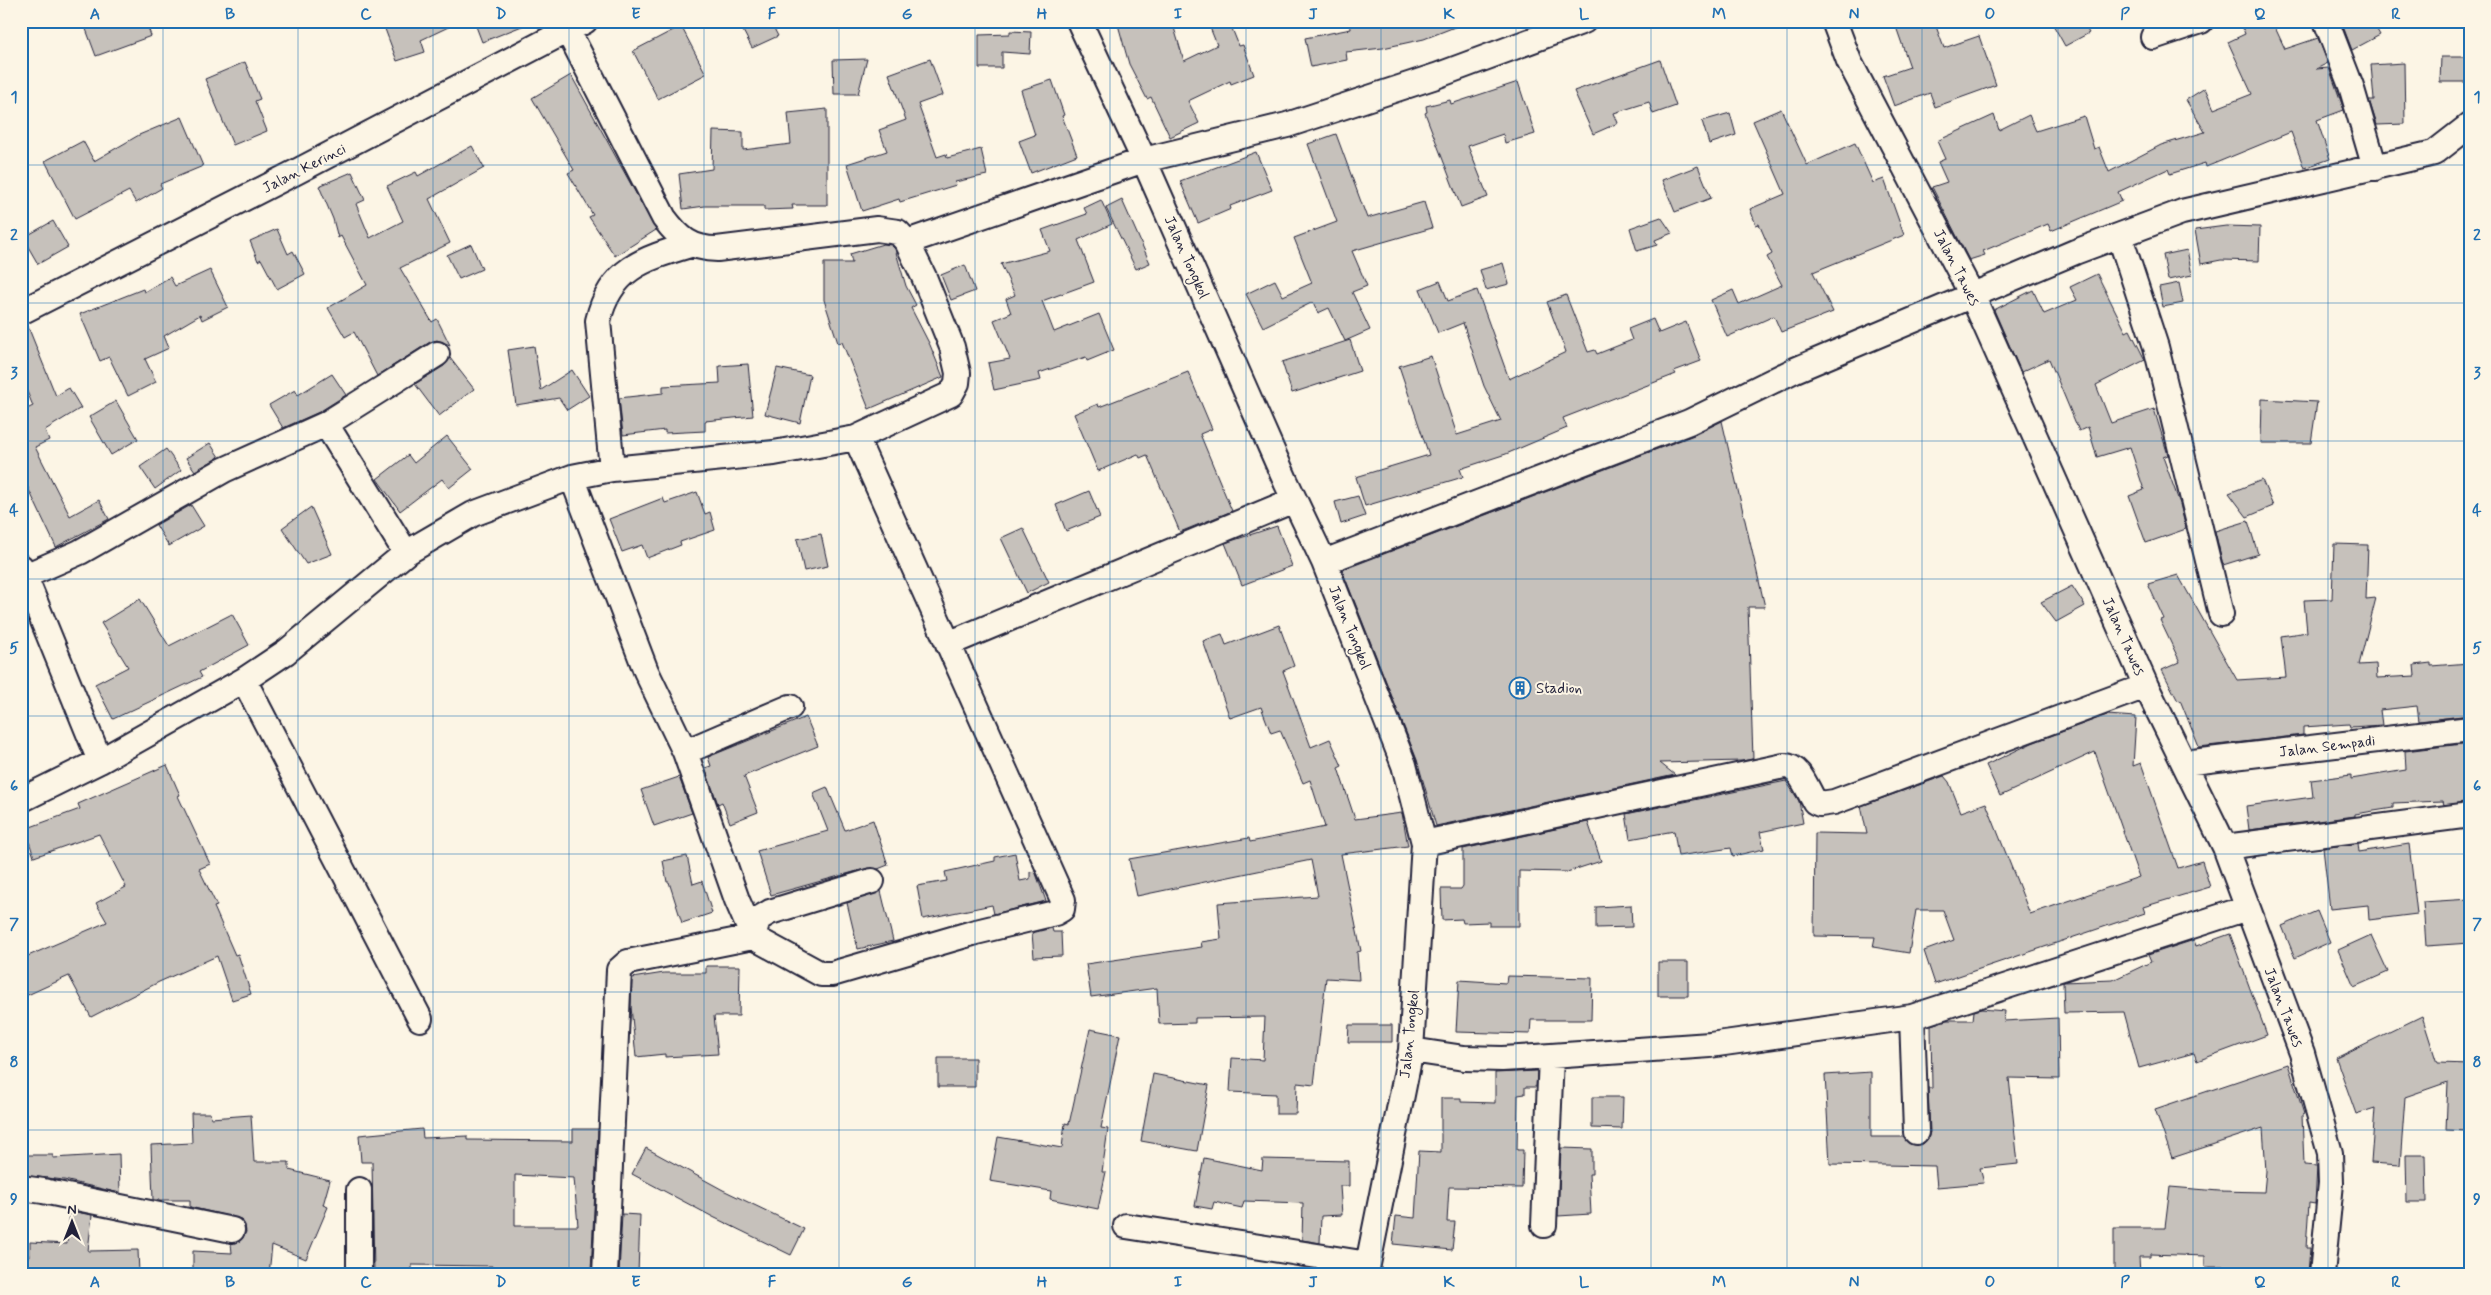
<svg xmlns="http://www.w3.org/2000/svg" width="2491" height="1295" font-family="Mynerve,sans-serif">
<style>
.building{fill:#c6c1bb;stroke:#22223b;fill-rule:evenodd}
.lines{fill:none;stroke-linecap:round;stroke-linejoin:round}
.minor-casing{stroke:#22223b;stroke-width:28}
.minor{stroke:#fcf5e5;stroke-width:24}
.grid{fill:none;stroke:#1f6fb2;stroke-width:1;stroke-opacity:0.55}
.labels{text-anchor:middle;stroke-width:4;stroke-linejoin:round;paint-order:stroke}
.street-label{font-size:15px;fill:#22223b;stroke:#fcf5e5}
.poi-label{font-size:15px;fill:#22223b;stroke:#fcf5e5;text-anchor:start}
.neatline{fill:none;stroke:#1f6fb2;stroke-width:2}
.grid-label{font-size:16px;text-anchor:middle;font-weight:bold;fill:#1f6fb2}
</style>
<rect width="100%" height="100%" fill="#fcf5e5"/>
<filter id="ink" filterUnits="userSpaceOnUse"><feTurbulence type="fractalNoise" baseFrequency=".02" numOctaves="2"/><feDisplacementMap in="SourceGraphic" scale="10" xChannelSelector="R" yChannelSelector="G"/><feConvolveMatrix kernelMatrix="1 2 1 2 8 2 1 2 1" color-interpolation-filters="sRGB"/></filter>
<g filter="url(#ink)">
<path class="building" d="M83 21H146L151 36 96 56Z
M382 21H461L421 40 425 52 397 61Z
M474 21H532V22L482 42Z
M738 21H770L778 36 752 48Z
M1117 21H1172L1184 61 1217 45 1209 25 1229 21 1239 46 1243 45 1254 75 1231 84 1230 81 1188 101 1199 123 1170 137 1151 97 1147 99 1129 64Z
M1350 21H1465V23L1424 39 1383 48 1346 52 1347 60 1311 67 1305 38 1351 29Z
M1894 21H1934L1944 48 1979 36 1996 85 1935 107 1930 93 1894 106 1883 76 1910 67Z
M2051 21H2082L2089 33 2065 46Z
M2240 21H2272L2285 49 2318 38 2328 63 2316 69 2329 68 2344 110 2317 120 2330 159 2304 168 2291 132 2206 167 2205 163 2170 174 2168 169 2118 192 2122 201 2051 231 2048 224 1983 251 1985 255 1969 260 1932 187 1947 182 1938 162 1945 159 1937 141 1994 115 1999 130 2029 115 2036 131 2084 116 2094 149 2099 147 2109 172 2161 145 2205 132 2186 100 2205 88 2214 109 2252 94 2228 42 2245 34Z
M2341 21H2372L2380 35 2352 50Z
M681 26 706 74 658 99 633 51Z
M1010 31 1031 32 1030 54 1002 52V68H979V35L1010 34Z
M2441 57H2470V82H2440Z
M867 59 858 94H834L833 60Z
M930 59 943 95 918 104 937 157 946 154 947 158 981 149 987 175 955 182 956 185 900 202 899 199 862 211 847 164 887 151 879 130 906 120 889 74Z
M1660 60 1676 106 1653 114 1649 102 1614 113 1618 123 1593 134 1574 91Z
M245 62 260 99 255 101 267 131 233 145 205 79Z
M2404 63 2405 124 2377 125 2369 100H2374L2371 65Z
M571 75 656 230 615 256 589 217 593 215 568 173 574 170 532 98Z
M1052 80 1064 115 1062 116 1077 155 1031 173 1019 141 1035 135 1021 90Z
M1518 82 1535 134 1505 143 1503 134 1468 146 1488 197 1461 207 1425 113 1427 112 1426 106 1450 100 1451 104Z
M827 109V205H792L793 209 764 210V206H705L683 209 679 174 712 169 713 131 743 132V150L791 144 788 113Z
M1781 109 1807 165 1855 143 1873 183 1884 179 1904 235 1813 272 1833 312 1781 332 1774 316 1727 337 1711 300 1733 290 1739 304 1782 285 1767 257 1772 254 1759 224 1756 225 1750 209 1785 194 1753 121Z
M1730 113 1736 135 1709 144 1702 121Z
M182 117 203 166 160 184 162 188 136 203 129 191 75 219 45 161 83 141 94 161 139 135Z
M1336 134 1367 218 1424 202 1432 228 1352 251 1367 286 1352 292 1370 330 1345 341 1329 308 1318 313 1313 302 1263 327 1246 294 1275 280 1283 296 1312 283 1294 238 1337 222 1308 144Z
M472 146 484 168 429 199 450 243 400 268 432 322 437 319 450 345 437 340 430 342 377 376 354 332 345 337 328 308 367 285 341 236 338 238 333 219 319 186 352 172 365 200 356 204 370 238 403 221 387 186 416 172 418 176Z
M1256 152 1272 190 1230 206 1231 209 1198 223 1180 181Z
M1698 166 1711 198 1675 212 1662 180Z
M1101 200 1112 224 1078 240 1094 282 1042 301 1054 332 1099 314 1114 350 1087 361 1086 357 1039 373 1041 380 994 390 988 363 1010 359 994 320 1011 313 1006 299 1015 295 1001 264 1050 251 1042 230 1087 214 1084 208Z
M1122 200 1150 263 1136 269 1106 208Z
M1661 217 1672 233 1655 240 1657 245 1637 251 1630 228Z
M53 221 68 247 38 264 23 238Z
M2226 226 2260 227 2259 261 2221 260 2201 264 2195 230Z
M277 229 288 254 293 251 305 274 277 289 261 259 258 261 250 241Z
M471 244 482 269 459 279 447 255Z
M883 244 891 245 895 249 906 286 916 305 911 308 930 345 943 377 869 409 842 342 838 343 824 300V263H852L850 254Z
M2187 250 2192 275 2168 280 2163 255Z
M1503 263 1509 284 1486 290 1480 270Z
M965 265 975 291 951 300 941 275Z
M210 270 228 307 202 320 200 315 164 336 169 348 145 359 156 382 128 396 109 357 100 361 80 314 143 289 144 292 170 277 175 286Z
M2097 274 2126 332 2130 330 2145 360 2096 385 2111 423 2154 409 2168 455 2163 457 2180 504 2186 529 2146 543 2129 496 2144 490 2130 447 2097 457 2088 427 2079 431 2049 359 2021 372 1994 310 2033 290 2044 314 2077 300 2070 287Z
M1440 281 1448 301 1477 290 1509 379 1566 352 1547 302 1566 295 1588 352 1595 350 1597 354 1632 340 1628 329 1653 319 1659 333 1686 322 1701 361 1674 371 1676 374 1563 418 1567 428 1506 454 1460 469 1463 477 1365 506 1356 477 1429 455 1399 366 1431 356 1457 435 1501 421 1484 386 1463 323 1438 333 1420 289Z
M2179 283 2183 303 2163 307 2159 287Z
M27 324 56 396 69 388 81 408 45 430 49 440 35 447 70 516 99 500 109 519 56 547 21 473V412L33 406 21 377V326Z
M1350 340 1360 371 1292 393 1282 362Z
M534 346 541 390 572 370 589 396 567 410 559 398 516 405 508 350Z
M450 358 474 389 439 416 415 384 444 366Z
M748 364 753 416 705 421V431L665 433V430L623 435 619 398 663 393V386L720 383 719 366Z
M777 368 810 375 800 423 765 414Z
M1188 372 1212 429 1200 434 1232 511 1180 532 1147 455 1140 458 1138 454 1098 471 1074 414 1098 404 1099 407Z
M332 374 346 395 319 412 283 428 269 405 295 390 298 395Z
M2262 399 2317 402 2311 443H2261Z
M116 401 138 439 111 455 89 417Z
M1722 421 1765 607H1748L1753 759 1742 761 1660 763 1675 775 1436 826 1417 760 1342 570 1694 435Z
M447 436 473 469 449 488 442 479 400 511 377 479 408 455 414 463Z
M210 443 219 457 195 471 186 458Z
M166 449 181 470 155 489 140 467Z
M2262 480 2273 506 2247 517 2229 493Z
M1089 491 1100 517 1066 531 1056 505Z
M697 492 705 514 710 512 715 530 680 542 681 545 647 558 642 545 622 552 609 519 663 498 665 503Z
M1358 496 1365 516 1341 524 1335 502Z
M191 505 204 526 169 546 156 525Z
M311 507 332 554 306 564 282 528Z
M2248 521 2258 554 2223 565 2215 531Z
M1277 526 1292 566 1242 585 1225 543Z
M1023 528 1049 582 1027 593 1001 538Z
M821 534 828 566 804 571 797 539Z
M2334 544 2368 545 2366 599 2376 598 2359 665 2376 664 2377 678 2415 676 2414 665 2431 663V666L2469 663 2470 715 2419 721 2417 706 2380 710 2382 725 2350 727 2349 724 2303 727V735L2199 747 2180 700 2178 701 2162 670 2180 662 2160 620 2164 619 2148 584 2178 575 2237 680 2286 677 2281 636 2307 632 2304 600 2332 599Z
M2072 586 2085 606 2056 622 2041 602Z
M140 599 169 646 232 614 249 645 199 672 202 677 113 719 95 684 128 667 101 623Z
M1279 625 1294 666 1283 671 1311 747 1330 739 1342 766 1338 768 1355 819 1402 813 1408 846 1341 854 1361 951 1357 952 1359 980 1326 978 1314 1085 1297 1083 1296 1114H1276V1094L1230 1092 1232 1058 1263 1060 1265 1017 1195 1018V1023L1159 1024 1157 988 1091 997 1086 964 1202 947 1201 942 1221 939 1218 903 1318 896 1311 860 1137 896 1129 859 1249 838 1250 842 1325 827 1310 780 1303 783 1280 730 1271 733 1261 707 1230 718 1203 641 1222 634 1226 645Z
M2107 715 2136 717 2133 766 2141 763 2178 868 2202 861 2210 887 2143 907 2145 913 1935 984 1924 951 1954 940 1943 910H1916L1909 953 1873 947 1875 937 1814 936 1815 833 1867 834 1861 806 1944 776 1949 782 1961 812 1986 803 2030 914 2139 877 2095 752 2000 796 1986 765 2032 743Z
M806 717 818 746 744 776 758 812 730 823 722 802 718 804 705 768 711 766 708 757Z
M2470 743V802L2444 805 2443 801 2393 803V808L2355 814V816L2249 830 2246 806 2313 797 2311 780 2351 775V779L2406 770 2405 751Z
M167 765 180 795 178 796 210 864 199 869 217 906 214 907 235 955 238 954 251 994 232 1000 217 956 159 982 91 1017 69 976 21 998V959L107 922 96 903 126 887 99 834 34 857 25 829 80 809 78 804Z
M679 777 692 813 654 826 641 790Z
M1786 781 1799 801 1803 823 1760 832 1764 849 1733 856 1731 848 1678 856 1674 831 1630 839 1626 814Z
M827 787 845 830 873 820 888 865 878 869 868 868 771 895 757 851 828 831 813 793Z
M1588 822 1601 861 1567 872 1519 871V926H1489V922L1463 923 1462 919 1442 920 1441 889H1461L1463 886V849Z
M2358 843 2359 852 2409 844 2417 914 2369 920 2368 905 2330 909 2323 848Z
M1015 853 1020 881 1030 879V872L1035 871 1046 901 994 914 992 905 923 919 917 886 947 881 945 872 995 861V857Z
M687 856 693 884 702 881 712 913 682 923 669 882H667L663 861Z
M881 891 893 941 858 949 847 903Z
M2470 899V943L2426 946 2423 902Z
M1631 905 1632 927 1596 928V907Z
M2317 911 2330 942 2295 958 2282 926Z
M1052 928 1053 932H1061L1062 956 1034 957 1032 933Z
M2230 934 2267 1035 2197 1061 2194 1053 2139 1068 2124 1012 2064 1013 2063 982 2113 980 2151 962 2148 955 2194 940 2196 946Z
M2371 935 2388 972 2354 987 2338 950Z
M1658 962H1688V996H1658Z
M706 966H740L739 1016H714L718 1054 665 1057V1054L636 1057 631 1007 632 978 664 973H706Z
M1507 976 1592 978 1591 1020H1531L1530 1034 1456 1032 1459 980 1506 983Z
M1981 1009 2005 1011 2004 1021 2058 1018 2059 1079 2009 1078 2018 1164 1980 1168 1984 1183 1937 1187 1935 1166 1830 1164 1825 1075 1871 1072V1137H1903L1910 1144H1923L1928 1139 1930 1132 1928 1088H1932L1931 1025 1946 1020H1973L1974 1011Z
M2422 1016 2437 1063 2470 1064V1131L2446 1130 2448 1082 2405 1097 2400 1165 2371 1163 2375 1108 2356 1114 2336 1058Z
M1349 1025H1392V1042H1348Z
M1090 1029 1120 1035 1101 1128 1108 1129 1102 1172H1106L1098 1209 1050 1199 1051 1191 990 1181 998 1137 1062 1148 1065 1123 1069 1124Z
M938 1058H975V1087H938Z
M2288 1064 2304 1114 2302 1115 2304 1165 2317 1166 2315 1204 2309 1203 2306 1248H2310L2308 1274H2223L2224 1267H2205V1256L2150 1254V1257H2139L2140 1274H2114V1228H2165L2170 1187 2219 1191 2264 1192 2266 1171 2263 1128 2172 1158 2155 1109Z
M1537 1071 1536 1087H1525V1094L1518 1095 1517 1150H1523L1522 1188 1449 1187 1447 1222H1455L1452 1250 1393 1244 1396 1216 1415 1218 1419 1151 1441 1152V1098H1461V1102L1495 1103V1073Z
M1153 1074 1209 1085 1197 1151 1141 1141Z
M1592 1097H1623L1622 1129 1592 1128Z
M191 1113H210L211 1118 251 1115 254 1162H289V1170L330 1180 323 1205 328 1207 306 1259 272 1245 269 1274H193V1251L232 1253 231 1243 242 1239 246 1232 245 1225 241 1219 190 1207V1200H153L151 1145 192 1143Z
M422 1129 423 1138 467 1136V1140L573 1141V1129H598L591 1271 493 1274 492 1266 412 1265V1274H374L372 1162H361L359 1135ZM515 1175 574 1178 578 1226H515Z
M646 1148 723 1190 804 1229 791 1255 713 1217 632 1174Z
M1561 1148 1592 1149V1174H1589L1591 1214 1558 1216Z
M119 1154 120 1193 64 1180 21 1175V1155H53V1158Z
M2406 1155H2426L2427 1202H2407Z
M1204 1158 1262 1170 1263 1159 1349 1161V1186H1340L1342 1215 1321 1216 1320 1243 1302 1240 1303 1203 1244 1201 1242 1208 1214 1202 1212 1209 1195 1206Z
M70 1211 92 1215 88 1251 138 1250 139 1274H21V1257H30V1242L67 1244Z
M622 1214 640 1215 638 1274H619Z"/>
<g class="lines">
<g class="minor-casing">
<path id="minor" d="M1079 21 1144 160 1286 482 1324 562 1404 765 1424 843 1411 1050 1366 1274
M1834 21 1849 61 1972 295 2146 686 2225 847 2302 1053 2330 1153 2331 1183 2322 1274
M2326 21 2351 86 2375 168
M567 29 664 218C679 238 691 249 717 249L877 229 898 232 907 242
M2153 37 2201 21
M2120 237 2156 347 2221 614
M21 312 296 172 585 21
M326 424 406 553
M612 469 598 321C610 269 643 259 690 245
M572 477 646 671 685 752 737 900 753 937 821 974H832L976 932 1055 913 1062 909 1063 900 856 438
M1324 562 1689 422 1795 370 2075 252 2182 212 2434 153 2470 125
M21 567 100 761
M25 576 80 552 224 470 326 424 437 354
M948 644 1294 500
M244 680 420 1019
M685 752 790 707
M2184 763 2470 729
M21 800 100 761 244 680 286 652 406 553 473 514 572 477 612 469 774 453 856 438 951 394 957 383 958 373 952 347 924 277 907 242 1144 160 1287 125 1436 76 1584 21
M1424 843 1784 766C1800 765 1807 790 1815 802L1820 804 1834 802 2146 686
M2225 847 2470 815
M1912 1017 1916 1132
M1411 1050 1464 1058 1502 1059 1551 1056 1710 1045 1912 1017 2247 908
M21 1188 43 1191 232 1230
M359 1190V1274
M1544 1225 1551 1056
M1126 1226 1368 1264
M605 1274 619 970 628 962 753 937 758 919 770 912 872 881"/>
</g>
<use href="#minor" class="minor"/>
</g>
</g>
<path class="grid" d="M163 21V1274M298 21V1274M433 21V1274M569 21V1274M704 21V1274M839 21V1274M975 21V1274M1110 21V1274M1246 21V1274M1381 21V1274M1516 21V1274M1651 21V1274M1787 21V1274M1922 21V1274M2058 21V1274M2193 21V1274M2328 21V1274M21 165H2470M21 303H2470M21 441H2470M21 579H2470M21 716H2470M21 854H2470M21 992H2470M21 1130H2470"/>
<defs>
<g id="building-ring" transform="scale(1.125)"><circle r="9.5" fill="#fcf5e5" stroke="#1f6fb2" stroke-width="1.5"/><path d="M-4-6H4V6H1V3H-1V6H-4ZM-2.5-4.3h1.7v1.8h-1.7ZM.8-4.3h1.7v1.8H.8ZM-2.5-1h1.7V.8h-1.7ZM.8-1h1.7V.8H.8Z" fill="#1f6fb2"/></g>
</defs>
<g fill-rule="evenodd">
<use href="#building-ring" x="1520" y="688"/>
</g>
<g class="labels">
<g class="street-label">
<text transform="translate(304 168) rotate(-27)" y="5">Jalan Kerinci</text>
<text transform="translate(1187 257) rotate(66)" y="5">Jalan Tongkol</text>
<text transform="translate(1957 267) rotate(63)" y="5">Jalan Tawes</text>
<text transform="translate(1350 627) rotate(68)" y="5">Jalan Tongkol</text>
<text transform="translate(2124 636) rotate(66)" y="5">Jalan Tawes</text>
<text transform="translate(2327 746) rotate(-7)" y="5">Jalan Sempadi</text>
<text transform="translate(2284 1007) rotate(69)" y="5">Jalan Tawes</text>
<text transform="translate(1409 1034) rotate(-84)" y="5">Jalan Tongkol</text>
</g>
<g class="poi-label">
<text x="1536" y="693">Stadion</text>
</g>
</g>
<rect width="2491" height="1295" fill="none" stroke="#fcf5e5" stroke-width="55"/>
<g transform="translate(72 1222)" stroke="#fcf5e5" stroke-width="4" paint-order="stroke">
<path d="M0-4L9 19L0 12L-9 19Z" fill="#22223b"/>
<text y="-8" font-size="14" font-weight="bold" text-anchor="middle" fill="#22223b">N</text>
</g>
<rect x="28" y="28" width="2436" height="1240" class="neatline"/>
<g class="grid-label">
<text x="95" y="19">A</text>
<text x="230" y="19">B</text>
<text x="366" y="19">C</text>
<text x="501" y="19">D</text>
<text x="636" y="19">E</text>
<text x="772" y="19">F</text>
<text x="907" y="19">G</text>
<text x="1042" y="19">H</text>
<text x="1178" y="19">I</text>
<text x="1313" y="19">J</text>
<text x="1449" y="19">K</text>
<text x="1584" y="19">L</text>
<text x="1719" y="19">M</text>
<text x="1854" y="19">N</text>
<text x="1990" y="19">O</text>
<text x="2125" y="19">P</text>
<text x="2260" y="19">Q</text>
<text x="2396" y="19">R</text>
<text x="14" y="102">1</text>
<text x="2477" y="102">1</text>
<text x="14" y="240">2</text>
<text x="2477" y="240">2</text>
<text x="14" y="378">3</text>
<text x="2477" y="378">3</text>
<text x="14" y="515">4</text>
<text x="2477" y="515">4</text>
<text x="14" y="653">5</text>
<text x="2477" y="653">5</text>
<text x="14" y="791">6</text>
<text x="2477" y="791">6</text>
<text x="14" y="929">7</text>
<text x="2477" y="929">7</text>
<text x="14" y="1067">8</text>
<text x="2477" y="1067">8</text>
<text x="14" y="1204">9</text>
<text x="2477" y="1204">9</text>
<text x="95" y="1287">A</text>
<text x="230" y="1287">B</text>
<text x="366" y="1287">C</text>
<text x="501" y="1287">D</text>
<text x="636" y="1287">E</text>
<text x="772" y="1287">F</text>
<text x="907" y="1287">G</text>
<text x="1042" y="1287">H</text>
<text x="1178" y="1287">I</text>
<text x="1313" y="1287">J</text>
<text x="1449" y="1287">K</text>
<text x="1584" y="1287">L</text>
<text x="1719" y="1287">M</text>
<text x="1854" y="1287">N</text>
<text x="1990" y="1287">O</text>
<text x="2125" y="1287">P</text>
<text x="2260" y="1287">Q</text>
<text x="2396" y="1287">R</text>
</g>
</svg>
